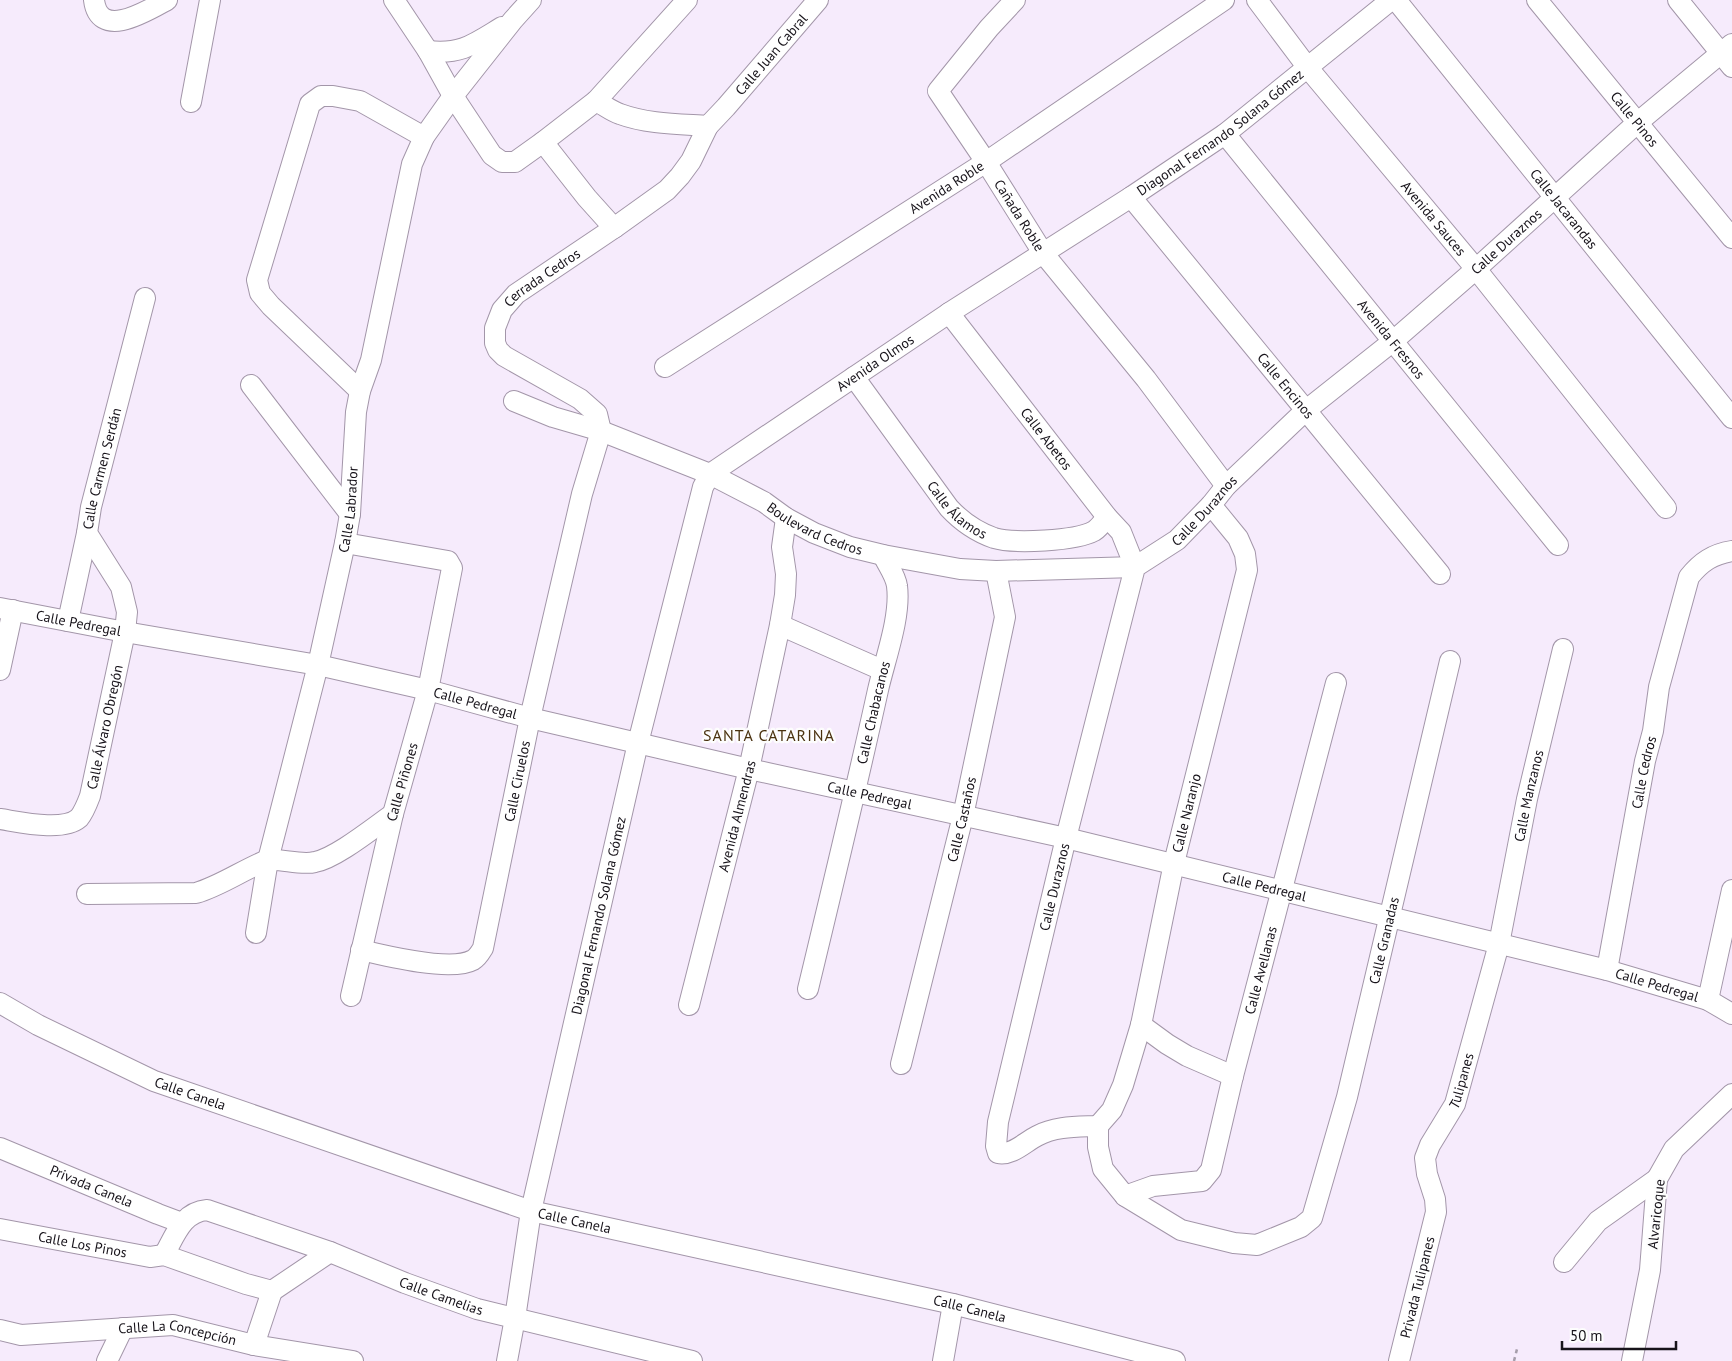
<svg xmlns="http://www.w3.org/2000/svg" width="1732" height="1361" font-family="'PT Sans',sans-serif">
<style>
.lines{fill:none;stroke-linecap:round;stroke-linejoin:round}
.minor-casing{stroke:#a396a9;stroke-width:22}
.path{stroke:#a69eab;stroke-width:2.5;stroke-dasharray:4 4;stroke-linecap:butt}
.minor{stroke:#fff;stroke-width:20}
.labels{text-anchor:middle;stroke-width:4.5;stroke-linejoin:round;paint-order:stroke}
.street-label{font-size:14px;fill:#17131a;stroke:#fdfdfd}
.quarter-label{font-size:16px;letter-spacing:1px;fill:#4a310f;stroke:#fdfdfd}
</style>
<rect width="100%" height="100%" fill="#f6ebfc"/>
<g class="lines">
<g class="minor-casing">
<g id="minor">
<path d="M94 0C99 41 147 11 167 0"/>
<path d="M394 0 428 51 453 96 492 155 502 162H515L543 142 596 101 687 0"/>
<path id="s1" d="M1015 0 989 28 938 91 986 162 1043 253 1146 379 1226 486"/>
<path id="s2" d="M1257 0 1308 68 1476 269 1666 508"/>
<path id="s3" d="M1396 0 1732 418"/>
<path id="s4" d="M1537 0 1732 238"/>
<path d="M1678 0 1732 67"/>
<path d="M428 51C461 55 474 44 502 27"/>
<path id="s5" d="M596 101C604 105 611 111 620 114 647 124 679 124 708 126L726 107 818 0"/>
<path d="M191 102 210 0"/>
<path id="s6" d="M1225 134 1558 545"/>
<path d="M543 142 587 198 614 228"/>
<path id="s7" d="M1131 197 1440 574"/>
<path id="s8" d="M949 313 1107 517 1121 532 1135 567"/>
<path id="s9" d="M665 367 986 162 1224 0"/>
<path id="s10" d="M854 377 949 508C962 522 977 532 994 538 1014 544 1076 541 1094 531 1099 528 1103 522 1107 517"/>
<path d="M251 385 350 514"/>
<path d="M360 391 271 306 260 293 257 280 310 104 321 96H333L360 101 424 137"/>
<path id="s11" d="M514 401 553 417 601 431 710 474 764 502 786 518 814 533 850 547 883 555 960 569 996 571 1135 567"/>
<path d="M345 543 448 561 452 568 428 690 393 814 351 996"/>
<path id="s12" d="M0 608 125 632 318 665 428 690 530 718 749 769 1066 838 1607 970 1708 1000 1732 1014"/>
<path d="M68 621 87 533"/>
<path d="M780 625 882 670"/>
<path d="M0 670 13 610"/>
<path id="s13" d="M0 819C20 822 63 832 79 818 84 812 87 804 90 796L125 632 127 612 121 587 87 533 91 507 145 298"/>
<path d="M87 894 196 893C220 886 241 871 265 861 277 857 300 866 315 862 336 858 373 828 393 814"/>
<path id="s14" d="M256 933 268 860 318 665 345 543 350 514 356 412 360 391 371 360 412 164 424 137 453 96 513 20 531 0"/>
<path id="s15" d="M361 950C386 956 451 972 473 960 478 957 480 953 483 948L530 718 582 494 601 431 597 414 580 399 504 356 498 350 495 343V328L502 310 516 294 614 228 667 190 680 176 691 161 708 126"/>
<path id="s16" d="M1607 970 1645 761 1653 731 1659 687 1689 577C1701 562 1713 554 1732 551"/>
<path id="s17" d="M808 989C832 889 856 790 878 690 885 659 901 617 897 586 896 576 887 564 883 555"/>
<path d="M1708 1000 1732 890"/>
<path id="s18" d="M0 1003 38 1025 154 1081 531 1211 953 1304 1175 1361"/>
<path id="s19" d="M689 1005 749 769 780 625 785 595 786 574 782 547 786 518"/>
<path d="M1141 1025 1167 1044 1187 1056 1233 1076"/>
<path id="s20" d="M901 1064 963 816 1005 617 996 571"/>
<path id="s21" d="M1098 1126C1077 1127 1056 1126 1037 1136 1025 1142 1012 1156 998 1153L996 1146 998 1122 1066 838 1135 567 1177 540 1211 505 1226 486 1305 411 1392 342 1476 269 1637 123 1732 44"/>
<path id="s22" d="M1098 1126V1147L1103 1169 1125 1196 1181 1230 1234 1243 1257 1245 1301 1227 1312 1218 1347 1097 1450 661"/>
<path id="s23" d="M1098 1126 1112 1110 1123 1085 1141 1025 1174 863 1247 570 1245 554 1238 538 1211 505"/>
<path id="s24" d="M0 1148 158 1214 182 1223"/>
<path id="s25" d="M1125 1196 1153 1186 1202 1181 1211 1170 1233 1076 1336 683"/>
<path id="s26" d="M0 1229 150 1257 164 1255 246 1284 272 1291 330 1252"/>
<path id="s27" d="M164 1255C175 1236 182 1212 207 1210L330 1252 405 1283 477 1309 692 1361"/>
<path d="M1564 1262 1598 1221 1657 1179"/>
<path id="s28" d="M0 1330 21 1335 173 1325 254 1345 353 1361"/>
<path d="M254 1345 272 1291"/>
<path d="M107 1361 123 1328"/>
<path id="s29" d="M507 1361 515 1318 531 1211 638 743 703 487 710 474 949 313 1131 197 1225 134 1391 0"/>
<path d="M943 1361 953 1304"/>
<path id="s30" d="M1399 1361 1436 1212 1435 1199 1427 1174 1425 1158 1430 1145 1455 1104 1499 944 1527 799 1563 649"/>
<path d="M1632 1361 1650 1270 1657 1179 1674 1149 1732 1094"/>
</g>
</g>
<path class="path" d="M1514 1361 1517 1349"/>
<use href="#minor" class="minor"/>
</g>
<g class="labels">
<g class="street-label">
<text dy="5" stroke="none"><textPath href="#s5" startOffset="212">Calle Juan Cabral</textPath></text>
<text dy="5" stroke="none"><textPath href="#s4" startOffset="154">Calle Pinos</textPath></text>
<text dy="5" stroke="none"><textPath href="#s29" startOffset="1525">Diagonal Fernando Solana Gómez</textPath></text>
<text dy="5" stroke="none"><textPath href="#s9" startOffset="334">Avenida Roble</textPath></text>
<text dy="5" stroke="none"><textPath href="#s3" startOffset="268">Calle Jacarandas</textPath></text>
<text dy="5" stroke="none"><textPath href="#s1" startOffset="268">Cañada Roble</textPath></text>
<text dy="5" stroke="none"><textPath href="#s2" startOffset="281">Avenida Sauces</textPath></text>
<text dy="5" stroke="none"><textPath href="#s21" startOffset="1204">Calle Duraznos</textPath></text>
<text dy="5" stroke="none"><textPath href="#s15" startOffset="890">Cerrada Cedros</textPath></text>
<text dy="5" stroke="none"><textPath href="#s6" startOffset="264">Avenida Fresnos</textPath></text>
<text dy="5" stroke="none"><textPath href="#s29" startOffset="1110">Avenida Olmos</textPath></text>
<text dy="5" stroke="none"><textPath href="#s7" startOffset="244">Calle Encinos</textPath></text>
<text dy="5" stroke="none"><textPath href="#s8" startOffset="159">Calle Abetos</textPath></text>
<text dy="5" stroke="none"><textPath href="#s13" startOffset="449">Calle Carmen Serdán</textPath></text>
<text dy="5" stroke="none"><textPath href="#s10" startOffset="169">Calle Álamos</textPath></text>
<text dy="5" stroke="none"><textPath href="#s14" startOffset="434">Calle Labrador</textPath></text>
<text dy="5" stroke="none"><textPath href="#s21" startOffset="799">Calle Duraznos</textPath></text>
<text dy="5" stroke="none"><textPath href="#s11" startOffset="328">Boulevard Cedros</textPath></text>
<text dy="5" stroke="none"><textPath href="#s12" startOffset="80">Calle Pedregal</textPath></text>
<text dy="5" stroke="none"><textPath href="#s12" startOffset="485">Calle Pedregal</textPath></text>
<text dy="5" stroke="none"><textPath href="#s17" startOffset="284">Calle Chabacanos</textPath></text>
<text dy="5" stroke="none"><textPath href="#s13" startOffset="176">Calle Álvaro Obregón</textPath></text>
<text dy="5" stroke="none"><textPath href="#s16" startOffset="201">Calle Cedros</textPath></text>
<text dy="5" stroke="none"><textPath href="#s15" startOffset="300">Calle Ciruelos</textPath></text>
<text transform="translate(402 782) rotate(-74)" y="5">Calle Piñones</text>
<text dy="5" stroke="none"><textPath href="#s12" startOffset="890">Calle Pedregal</textPath></text>
<text dy="5" stroke="none"><textPath href="#s30" startOffset="588">Calle Manzanos</textPath></text>
<text dy="5" stroke="none"><textPath href="#s23" startOffset="328">Calle Naranjo</textPath></text>
<text dy="5" stroke="none"><textPath href="#s19" startOffset="195">Avenida Almendras</textPath></text>
<text dy="5" stroke="none"><textPath href="#s20" startOffset="252">Calle Castaños</textPath></text>
<text dy="5" stroke="none"><textPath href="#s12" startOffset="1295">Calle Pedregal</textPath></text>
<text dy="5" stroke="none"><textPath href="#s21" startOffset="379">Calle Duraznos</textPath></text>
<text dy="5" stroke="none"><textPath href="#s29" startOffset="455">Diagonal Fernando Solana Gómez</textPath></text>
<text dy="5" stroke="none"><textPath href="#s22" startOffset="570">Calle Granadas</textPath></text>
<text dy="5" stroke="none"><textPath href="#s25" startOffset="299">Calle Avellanas</textPath></text>
<text dy="5" stroke="none"><textPath href="#s12" startOffset="1700">Calle Pedregal</textPath></text>
<text dy="5" stroke="none"><textPath href="#s30" startOffset="295">Tulipanes</textPath></text>
<text dy="5" stroke="none"><textPath href="#s18" startOffset="211">Calle Canela</textPath></text>
<text dy="5" stroke="none"><textPath href="#s24" startOffset="99">Privada Canela</textPath></text>
<text transform="translate(1656 1214) rotate(-84)" y="5">Alvaricoque</text>
<text dy="5" stroke="none"><textPath href="#s18" startOffset="616">Calle Canela</textPath></text>
<text dy="5" stroke="none"><textPath href="#s26" startOffset="84">Calle Los Pinos</textPath></text>
<text dy="5" stroke="none"><textPath href="#s30" startOffset="76">Privada Tulipanes</textPath></text>
<text dy="5" stroke="none"><textPath href="#s27" startOffset="315">Calle Camelias</textPath></text>
<text dy="5" stroke="none"><textPath href="#s18" startOffset="1021">Calle Canela</textPath></text>
<text dy="5" stroke="none"><textPath href="#s28" startOffset="179">Calle La Concepción</textPath></text>
</g>
<g class="quarter-label">
<text x="769" y="741">SANTA CATARINA</text>
</g>
</g>
<path d="M1562 1341v8h114v-8" fill="none" stroke="#17131a" stroke-width="2.5"/>
<text x="1570" y="1341" font-size="15" fill="#17131a" stroke="#fdfdfd" stroke-width="4" paint-order="stroke">50 m</text>
</svg>
